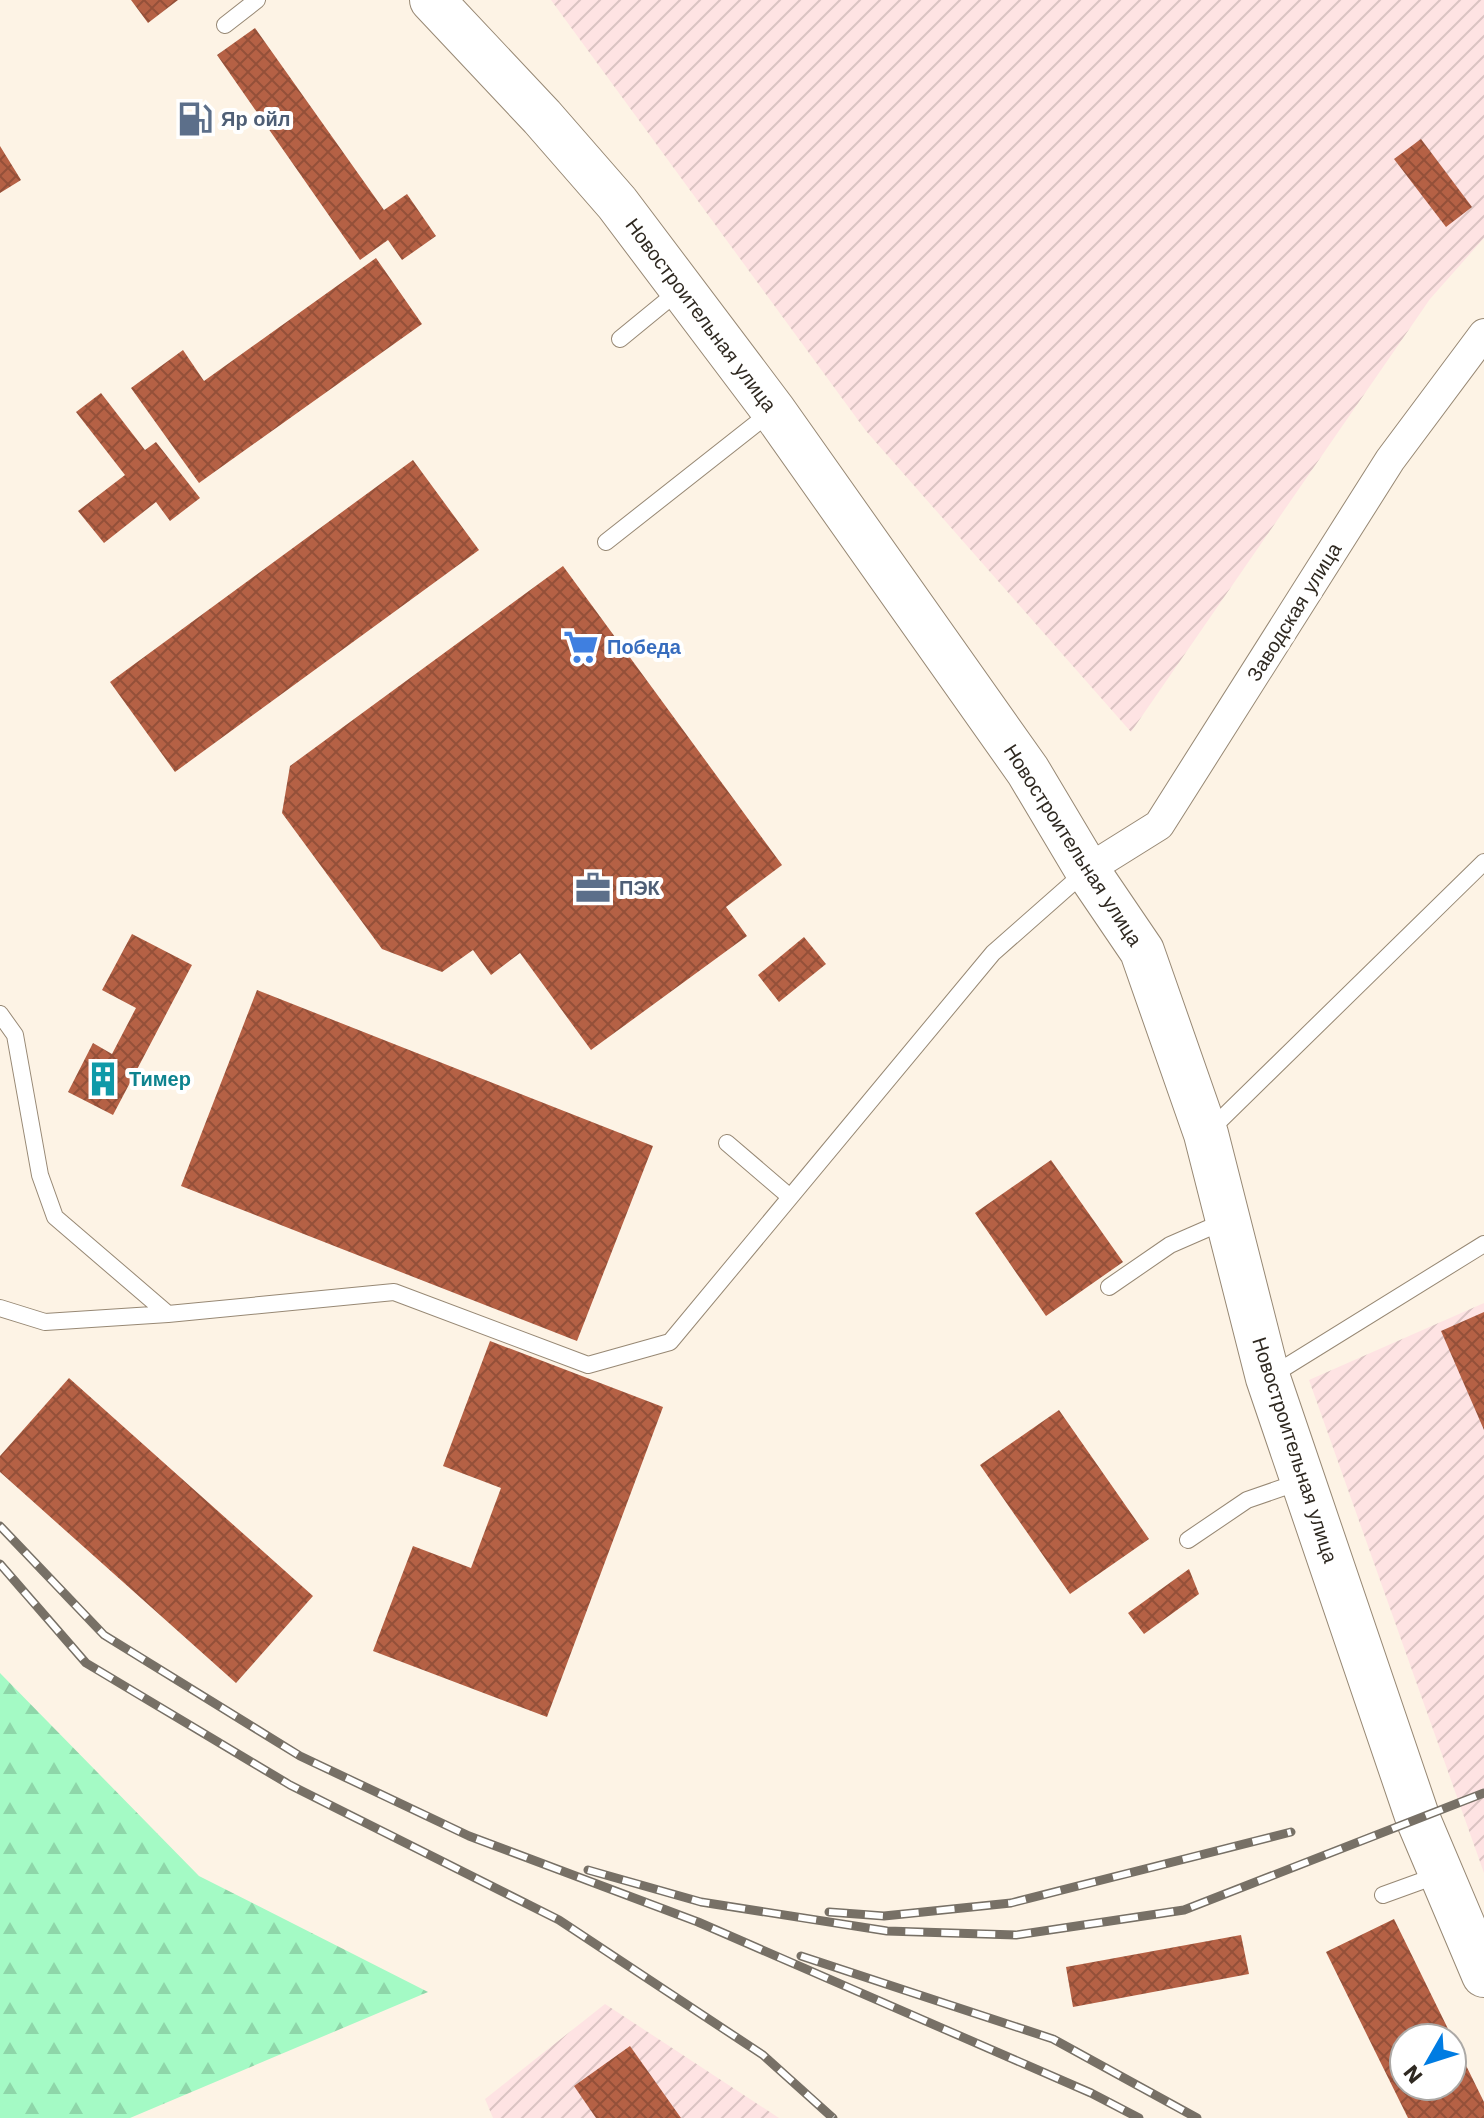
<svg xmlns="http://www.w3.org/2000/svg" width="1484" height="2118" font-family="'Work Sans',sans-serif">
<style>
.industrial{fill:url(#industrial-furrows)}
.forest{fill:url(#forest-firs)}
.building{fill:url(#building-cross-hatch);fill-rule:evenodd}
.lines{fill:none;stroke-linecap:round;stroke-linejoin:round}
.service-casing{stroke:#978874;stroke-width:18}
.minor-casing{stroke:#978874;stroke-width:32}
.primary-casing{stroke:#978874;stroke-width:46}
.service{stroke:#fff;stroke-width:16}
.minor{stroke:#fff;stroke-width:30}
.primary{stroke:#fff;stroke-width:44}
.rail-casing{stroke:#777066;stroke-width:9}
.rail{stroke:#fff;stroke-width:6;stroke-dasharray:18;stroke-linecap:butt}
.labels{text-anchor:middle;stroke-width:8;stroke-linejoin:round;paint-order:stroke}
.service-label{font-size:20px;font-weight:bold;fill:#4e5e75;stroke:#fff;text-anchor:start}
.street-label{font-size:20px;fill:#2f2921;stroke:#fff}
.shop-label{font-size:20px;font-weight:bold;fill:#366cbe;stroke:#fff;text-anchor:start}
.culture-label{font-size:20px;font-weight:bold;fill:#0d838f;stroke:#fff;text-anchor:start}
</style>
<defs>
<pattern id="industrial-furrows" width="10" height="10" patternUnits="userSpaceOnUse" patternTransform="scale(2)"><rect width="10" height="10" fill="#fee3e3"/><path d="M-1 1l2-2M0 10L10 0M9 11l2-2" fill="none" stroke="#dac3c2"/></pattern>
<pattern id="forest-firs" width="22" height="20" patternUnits="userSpaceOnUse" patternTransform="scale(2)"><rect width="22" height="20" fill="#a4fac5"/><path d="M5 1l3.5 6h-7zM16 11l3.5 6h-7z" fill="#8ed6a9"/></pattern>
<pattern id="building-cross-hatch" width="8" height="8" patternUnits="userSpaceOnUse" patternTransform="scale(2)"><rect width="8" height="8" fill="#b56145"/><path d="M0 0l8 8M0 8l8-8" fill="none" stroke="#945039"/></pattern>
</defs>
<rect width="100%" height="100%" fill="#fdf3e5"/>
<path class="industrial" d="M551 0H1484V238L1430 299 1131 732 866 431Z
M1484 1303V1873L1309 1380Z
M605 2004 779 2118H493L485 2099Z"/>
<path class="forest" d="M0 1673 199 1876 428 1992 130 2118H0Z"/>
<path class="building" d="M131 0H178L148 23Z
M255 28 384 210 407 194 436 236 402 260 388 240 360 260 217 55Z
M1421 139 1472 207 1446 227 1394 159Z
M0 146 21 180 0 193Z
M376 258 422 324 199 483 131 388 183 350 204 381Z
M101 393 145 450 156 442 200 498 170 521 156 502 104 543 78 511 125 475 76 412Z
M413 460 479 550 175 772 110 682Z
M563 566 782 865 726 907 747 936 591 1050 520 953 491 975 473 950 442 972 382 949 282 813 290 766Z
M132 934 192 965 113 1115 68 1092 93 1043 112 1054 136 1008 102 990Z
M804 937 826 964 779 1002 758 975Z
M257 990 653 1146 577 1341 181 1186Z
M1051 1160 1123 1262 1046 1316 975 1213Z
M1484 1312V1430L1441 1331Z
M490 1341 663 1407 547 1717 373 1651 413 1546 471 1568 501 1488 443 1466Z
M69 1378 313 1596 236 1683 0 1472V1456Z
M1059 1410 1149 1539 1070 1594 980 1465Z
M1189 1569 1199 1594 1144 1634 1128 1613Z
M1394 1919 1484 2102V2118H1408L1326 1952ZM1404 2038H1452V2086H1404Z
M1241 1935 1249 1974 1073 2007 1066 1967Z
M630 2046 681 2118H596L574 2086Z"/>
<g class="lines">
<g class="service-casing">
<path id="service" d="M225 25 257 0
M620 339 681 289
M606 542 771 412
M0 1014 15 1035 40 1175 55 1217 168 1314
M1208 1132 1484 862
M727 1143 790 1197
M1109 1287 1170 1245 1225 1221
M0 1308 45 1322 168 1314 394 1292 588 1365 670 1342 993 953 1086 871
M1271 1376 1484 1244
M1188 1540 1247 1500 1302 1481
M1383 1895 1441 1874"/>
</g>
<g class="minor-casing">
<path id="minor" d="M1087 870 1159 825 1390 460 1484 334"/>
</g>
<g class="primary-casing">
<path id="primary" d="M432 0 542 117 617 203 773 410 1028 771 1087 870 1142 951 1206 1134 1268 1378 1418 1819 1484 1975"/>
</g>
<use href="#service" class="service"/>
<use href="#minor" class="minor"/>
<use href="#primary" class="primary"/>
<g class="rail-casing">
<path id="rail" d="M0 1526 104 1635 300 1756 469 1836 698 1922 1091 2093 1139 2118
M0 1564 86 1663 290 1785 559 1920 763 2055 833 2118
M588 1870 701 1902 887 1931 1016 1935 1184 1910 1484 1793
M829 1912 884 1916 1011 1903 1291 1832
M801 1956 1053 2039 1197 2118"/>
</g>
<use href="#rail" class="rail"/>
</g>
<defs>
<g id="fuel-bare" transform="scale(2.76)"><path d="M-5.5-6h7V0h2V4h1.3V-2.5L3-4.5l.8-.8L6-3V5H2.5V1h-1V6h-7ZM-4.2-4.7v3.2H.2V-4.7Z" fill="#5c6f8a" stroke="#fff" stroke-width="2.5" paint-order="stroke"/></g>
<g id="supermarket-bare" transform="scale(2.76)"><path d="M-6-5.5h2.5l.6 2H6L4.5 2H-2.5L-4.4-4H-6ZM-1.5 3.2a1.3 1.3 0 1 0 .1 0ZM3 3.2a1.3 1.3 0 1 0 .1 0Z" fill="#3f7fe0" stroke="#fff" stroke-width="2.5" paint-order="stroke"/></g>
<g id="office-bare" transform="scale(2.76)"><path d="M-6-3h4V-5.5h4V-3h4V5H-6ZM-1-4.5V-3h2v-1.5ZM-6 0V1H6V0Z" fill="#5c6f8a" stroke="#fff" stroke-width="2.5" paint-order="stroke"/></g>
<g id="building-bare" transform="scale(2.76)"><path d="M-4-6H4V6H1V3H-1V6H-4ZM-2.5-4.3h1.7v1.8h-1.7ZM.8-4.3h1.7v1.8H.8ZM-2.5-1h1.7V.8h-1.7ZM.8-1h1.7V.8H.8Z" fill="#0f9aa8" stroke="#fff" stroke-width="2.5" paint-order="stroke"/></g>
</defs>
<g fill-rule="evenodd">
<use href="#fuel-bare" x="195" y="119"/>
<use href="#supermarket-bare" x="581" y="647"/>
<use href="#office-bare" x="593" y="888"/>
<use href="#building-bare" x="103" y="1079"/>
</g>
<g class="labels">
<g class="service-label">
<text x="221" y="126">Яр ойл</text>
<text x="619" y="895">ПЭК</text>
</g>
<g class="street-label">
<text transform="translate(701 315) rotate(53)" y="7">Новостроительная улица</text>
<text transform="translate(1294 612) rotate(-58)" y="7">Заводская улица</text>
<text transform="translate(1073 845) rotate(57)" y="7">Новостроительная улица</text>
<text transform="translate(1295 1450) rotate(72)" y="7">Новостроительная улица</text>
</g>
<g class="shop-label">
<text x="607" y="654">Победа</text>
</g>
<g class="culture-label">
<text x="129" y="1086">Тимер</text>
</g>
</g>
<g transform="translate(1428 2062) rotate(231)"><circle r="38" fill="#ffffff" stroke="#aca9a6" stroke-width="2"/>
<path d="M0-6L14 30L0 20L-14 30Z" fill="#007ce2"/>
<text y="-12" font-size="22" font-weight="bold" text-anchor="middle" fill="#2f2921">N</text>
</g>
</svg>
